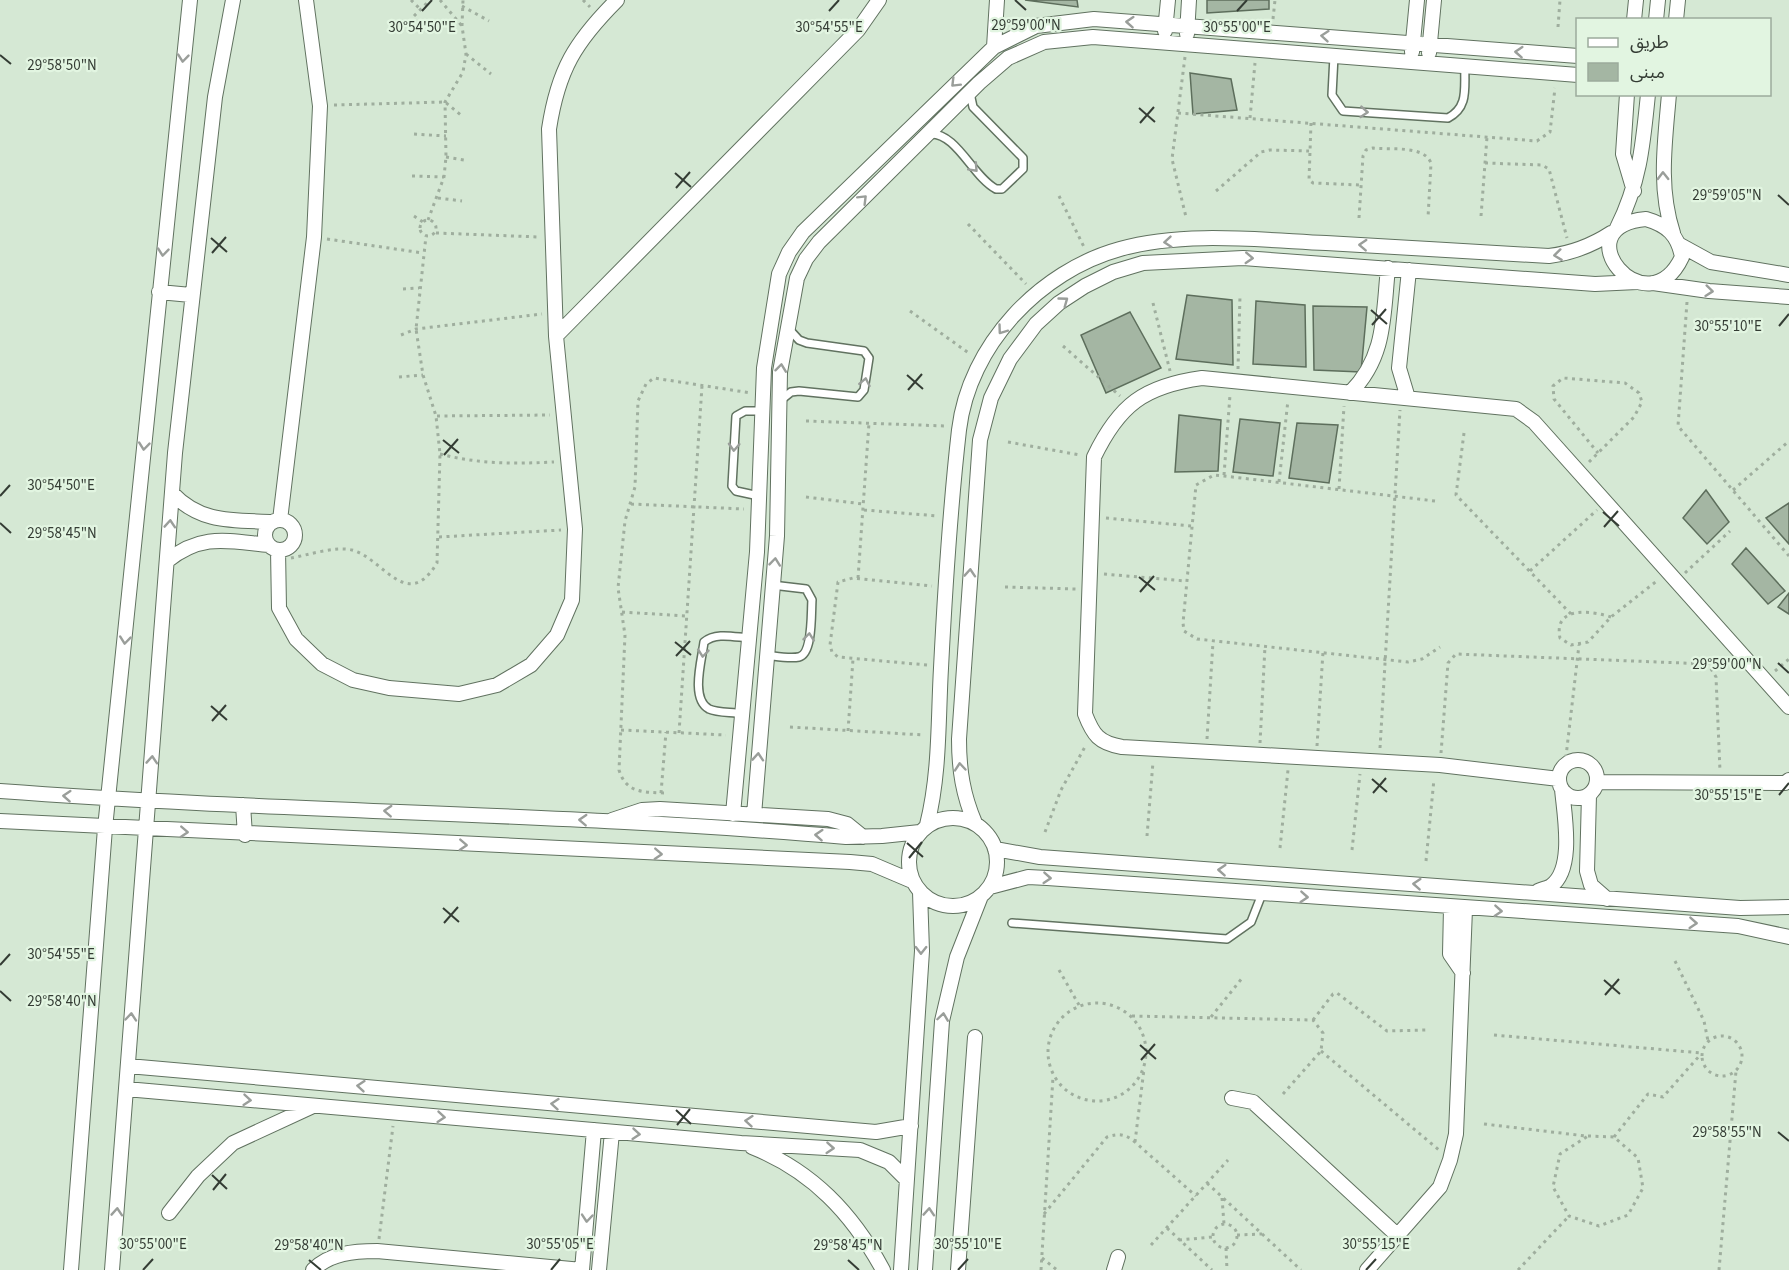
<svg xmlns="http://www.w3.org/2000/svg" width="1789" height="1270" font-family="'Source Sans 3','Noto Sans Arabic',sans-serif">
<style>
.building{fill:#a4b6a3;stroke:#5d6e5c;stroke-width:1.5}
.lines{fill:none;stroke-linecap:round;stroke-linejoin:round}
.lane-casing{stroke:#617260;stroke-width:10}
.street-casing{stroke:#617260;stroke-width:16}
.path{stroke:#9fae9e;stroke-width:3;stroke-dasharray:3 4.5;stroke-linecap:butt}
.lane{stroke:#fff;stroke-width:7}
.street{stroke:#fff;stroke-width:14}
.oneway{stroke:#9a9e9a}
.ticks{fill:none;stroke:#343c34;stroke-width:2}
.ticks-label{font-size:15px;text-anchor:middle;fill:#343c34;stroke:#e2f5e1;stroke-width:4.5;stroke-linejoin:round;paint-order:stroke}
</style>
<rect width="100%" height="100%" fill="#d5e8d4"/>
<path class="building" d="M1025 0H1077L1078 7Z
M1207 0H1269V9L1207 13Z
M1190 73 1231 79 1237 110 1193 114Z
M1187 295 1232 300 1233 365 1176 359Z
M1256 301 1305 305 1306 367 1253 364Z
M1313 306 1367 307 1361 372 1314 370Z
M1130 312 1161 368 1106 393 1081 335Z
M1179 415 1221 420 1218 471 1175 472Z
M1240 419 1280 423 1273 476 1233 472Z
M1297 423 1338 425 1329 483 1289 478Z
M1706 490 1729 522 1707 544 1683 518Z
M1789 503V544L1766 518Z
M1746 548 1785 591 1768 604 1732 564Z
M1789 593V614L1778 607Z"/>
<g class="lines">
<g class="lane-casing">
<path id="lane" d="M1334 56 1332 95 1343 111 1448 118C1469 107 1464 88 1465 67
M930 134C956 132 973 177 996 189H1002L1023 169V158L973 107 970 93
M781 400 791 392 799 391 858 397 864 390 869 358 864 351 807 343 799 340 788 328
M759 496 736 491 732 486 736 416 745 411H762
M765 655C775 656 789 659 799 657 813 654 811 612 812 600L806 589 772 585
M742 714C732 712 718 713 709 709 690 699 702 659 704 642 716 632 734 637 749 638
M1012 923 1227 939 1251 922 1262 894"/>
</g>
<g class="street-casing">
<path id="street" d="M1634 20 1636 0
M1656 20 1658 0
M1676 20 1678 0
M1165 31 1168 0
M1187 34 1189 0
M994 47 997 0
M1412 52 1417 0
M1429 53 1434 0
M1627 94 1623 154 1634 191
M1669 94C1665 142 1658 187 1673 233
M1646 219C1667 225 1678 235 1682 257 1647 331 1560 227 1646 219Z
M1617 228C1640 182 1643 144 1648 94
M1680 245 1711 262 1789 275
M1653 283 1709 291 1789 297
M159 292 191 295
M556 336 858 30 879 0
M1350 393C1386 357 1383 316 1388 268
M1408 398 1399 368 1409 270
M172 493C201 524 234 520 273 522
M280 520 314 237 320 106 306 0
M265 535a15 15 0 1 1 30 0a15 15 0 1 1-30 0Z
M278 550 279 608 296 639 322 664 353 680 389 688 459 694 497 685 531 665 557 635 572 600 575 529 556 336 549 129C558 70 575 42 617 0
M167 561C202 533 227 541 269 545
M1559 779a19 19 0 1 1 38 0a19 19 0 1 1-38 0Z
M1559 779 1440 765 1122 747C1099 743 1093 735 1085 714L1094 457C1119 405 1144 386 1202 378L1516 409 1534 422 1789 707
M1597 782 1785 783 1789 780
M0 791C282 812 565 813 846 837L882 836 920 832
M1589 795 1587 871 1591 885 1607 899
M243 805 245 835
M733 814 757 552 764 368 779 274 789 252 803 232 994 47 1036 26 1094 19 1578 56
M754 815 777 536 780 372 797 278 806 259 819 242 979 83 1008 58 1044 42 1093 37 1578 75
M909 862a44 44 0 1 1 88 0a44 44 0 1 1-88 0Z
M612 820 642 810 660 809 828 819 847 824 863 837
M0 821 850 862 872 864 912 881
M975 823C963 795 959 770 959 739L980 440 991 398 1010 359 1036 324 1059 303 1085 286 1113 272 1143 263 1243 258 1595 284 1637 282
M927 825C940 773 938 721 941 668 945 589 950 509 959 430 969 345 1040 271 1120 249 1183 231 1261 240 1326 243 1400 248 1475 251 1549 256 1573 253 1591 246 1611 233
M995 849 1040 857 1740 908 1789 907
M990 887 1028 877 1047 878 1738 926 1789 937
M1538 891C1542 889 1548 888 1551 886 1575 869 1564 813 1562 789
M1451 908 1450 954 1463 973
M128 1066 876 1132 911 1126
M126 1089 741 1143 860 1150 889 1162 907 1180
M1232 1098 1253 1102 1398 1236
M752 1147C812 1171 852 1213 883 1270
M169 1213 198 1176 233 1143 311 1107
M71 1270 105 828 190 0
M112 1270 175 453 215 97 233 0
M313 1270C330 1253 354 1251 377 1251L582 1270
M582 1270 594 1130
M599 1270 612 1132
M901 1270 922 951 920 892
M925 1270 942 1021 957 957 981 896
M958 1270 975 1037
M1114 1270 1118 1257
M1367 1270 1440 1187 1450 1160 1456 1134 1465 909"/>
</g>
<path class="path" d="M411 0 420 9
M440 0 462 26
M583 0 590 7
M462 6 489 21
M414 16 430 0
M1273 19 1275 0
M1558 27 1560 0
M466 54 491 74
M1185 57 1172 159 1186 217
M334 105 445 102 462 116
M1178 113 1537 141 1550 132 1555 88
M1250 118 1255 63
M1311 123 1309 180 1313 183 1360 185
M414 134 446 136
M446 157 464 160
M1485 163 1542 165 1549 169 1567 238
M412 176 444 177
M1216 191 1261 152 1270 150 1309 151
M1059 196 1084 247
M438 198 462 201
M414 216 423 222
M1481 216 1487 137
M1359 218 1363 156 1366 150 1373 148C1391 150 1424 145 1431 163L1428 218
M420 228a8 8 0 1 1 16 0a8 8 0 1 1-16 0Z
M428 220 444 177 446 157 445 102 463 72 466 54 462 26 463 0
M968 224 1026 284
M436 233 539 237
M327 239 423 253
M403 289 419 288
M1687 302 1678 426 1789 556
M1153 303 1170 371
M910 311 970 354
M401 335 416 329 542 314
M1063 346 1120 396
M1238 369 1240 296
M399 377 423 375
M437 416 550 415
M806 421 946 426
M1464 433 1456 495 1571 614
M1008 442 1080 455
M440 454C478 464 514 464 554 462
M1589 462 1634 417 1642 402 1639 393 1625 383 1563 378 1553 386 1554 399 1598 453
M1224 475 1230 395
M1279 482 1288 400
M1339 489 1344 406
M1733 490 1789 441
M806 497 863 504
M1435 501 1224 476 1214 475 1196 485 1183 623 1184 631 1197 639 1408 662 1422 659 1440 647
M631 504 744 509
M864 510 938 516
M1106 518 1191 526
M439 537 561 530
M291 558C308 555 335 546 352 550 383 558 407 613 437 563L440 454 436 416 423 375 416 329 426 236
M1530 571 1597 510
M1685 573 1730 531
M1104 574 1186 581
M858 578 869 423
M1005 587 1076 589
M622 612 686 616
M1611 617C1593 611 1553 605 1560 638L1571 645 1588 642 1611 617 1658 580
M927 665 838 657 832 652 830 645 838 582 853 578 932 586
M1775 671 1789 659
M790 727 924 735
M621 730 726 735
M848 731 853 659
M679 733 702 386
M1207 739 1213 642
M1260 743 1265 646
M1317 746 1323 652
M1380 748 1400 410
M1441 753 1448 663 1456 654 1708 664 1716 677 1720 771
M1565 765 1579 645
M661 793 666 732
M664 793C643 792 626 793 619 770L625 635 618 588 625 521 635 487 638 401 646 384 654 378 751 393
M1045 832 1061 790 1086 745
M1147 836 1153 762
M1280 848 1288 770
M1352 850 1360 774
M1426 861 1434 779
M1675 961 1704 1021 1708 1041
M1059 970 1079 1005
M1048 1052a49 49 0 1 1 98 0a49 49 0 1 1-98 0Z
M1132 1016 1313 1020 1323 1033 1321 1051 1283 1094
M1211 1017 1243 977
M1313 1020 1333 994 1337 993 1387 1031 1426 1030
M1494 1035 1702 1053
M1702 1056a20 20 0 1 1 40 0a20 20 0 1 1-40 0Z
M1321 1051 1439 1150
M1484 1124 1586 1136
M1588 1136 1614 1137 1638 1158 1643 1188 1628 1215 1599 1226 1569 1216 1553 1187 1560 1154Z
M1614 1137 1648 1094 1663 1097 1701 1054
M1135 1142 1144 1069
M1207 1183 1301 1270
M1222 1198 1224 1224
M1044 1214 1107 1137C1119 1133 1125 1134 1135 1142L1196 1196
M1213 1236a12 12 0 1 1 24 0a12 12 0 1 1-24 0Z
M1167 1228 1212 1270
M1237 1235 1262 1234
M379 1239 393 1126
M1179 1240 1213 1237
M1151 1245 1228 1160
M1226 1248 1227 1270
M1042 1258 1057 1270
M1041 1270 1053 1077
M1518 1270 1569 1216
M1719 1270 1736 1071"/>
<use href="#lane" class="lane"/>
<use href="#street" class="street"/>
</g>
<defs><path id="oneway-chevron" d="M-2-3.5L2.5 0L-2 3.5" fill="none" stroke-width="1.6" stroke-linecap="round" stroke-linejoin="round" transform="scale(1.5)"/></defs>
<g class="oneway">
<use href="#oneway-chevron" transform="translate(1130 22) rotate(-176)"/>
<use href="#oneway-chevron" transform="translate(1325 36) rotate(-175)"/>
<use href="#oneway-chevron" transform="translate(1519 52) rotate(-176)"/>
<use href="#oneway-chevron" transform="translate(183 58) rotate(96)"/>
<use href="#oneway-chevron" transform="translate(955 83) rotate(135)"/>
<use href="#oneway-chevron" transform="translate(1364 112) rotate(4)"/>
<use href="#oneway-chevron" transform="translate(974 168) rotate(47)"/>
<use href="#oneway-chevron" transform="translate(1663 176) rotate(-91)"/>
<use href="#oneway-chevron" transform="translate(863 199) rotate(-45)"/>
<use href="#oneway-chevron" transform="translate(1168 242) rotate(175)"/>
<use href="#oneway-chevron" transform="translate(1363 245) rotate(-177)"/>
<use href="#oneway-chevron" transform="translate(163 252) rotate(96)"/>
<use href="#oneway-chevron" transform="translate(1558 255) rotate(173)"/>
<use href="#oneway-chevron" transform="translate(1249 258) rotate(3)"/>
<use href="#oneway-chevron" transform="translate(1709 291) rotate(6)"/>
<use href="#oneway-chevron" transform="translate(1064 301) rotate(-36)"/>
<use href="#oneway-chevron" transform="translate(1002 330) rotate(126)"/>
<use href="#oneway-chevron" transform="translate(781 368) rotate(-83)"/>
<use href="#oneway-chevron" transform="translate(865 382) rotate(-79)"/>
<use href="#oneway-chevron" transform="translate(144 446) rotate(96)"/>
<use href="#oneway-chevron" transform="translate(734 447) rotate(93)"/>
<use href="#oneway-chevron" transform="translate(170 524) rotate(-86)"/>
<use href="#oneway-chevron" transform="translate(775 562) rotate(-84)"/>
<use href="#oneway-chevron" transform="translate(970 573) rotate(-86)"/>
<use href="#oneway-chevron" transform="translate(809 637) rotate(-84)"/>
<use href="#oneway-chevron" transform="translate(125 640) rotate(96)"/>
<use href="#oneway-chevron" transform="translate(703 653) rotate(96)"/>
<use href="#oneway-chevron" transform="translate(758 757) rotate(-86)"/>
<use href="#oneway-chevron" transform="translate(152 760) rotate(-86)"/>
<use href="#oneway-chevron" transform="translate(960 767) rotate(-95)"/>
<use href="#oneway-chevron" transform="translate(67 796) rotate(-176)"/>
<use href="#oneway-chevron" transform="translate(388 811) rotate(-177)"/>
<use href="#oneway-chevron" transform="translate(583 820) rotate(-177)"/>
<use href="#oneway-chevron" transform="translate(184 832) rotate(3)"/>
<use href="#oneway-chevron" transform="translate(819 835) rotate(-176)"/>
<use href="#oneway-chevron" transform="translate(463 845) rotate(3)"/>
<use href="#oneway-chevron" transform="translate(658 854) rotate(3)"/>
<use href="#oneway-chevron" transform="translate(1222 870) rotate(-176)"/>
<use href="#oneway-chevron" transform="translate(1047 878) rotate(4)"/>
<use href="#oneway-chevron" transform="translate(1417 884) rotate(-176)"/>
<use href="#oneway-chevron" transform="translate(1304 897) rotate(4)"/>
<use href="#oneway-chevron" transform="translate(1498 911) rotate(4)"/>
<use href="#oneway-chevron" transform="translate(1693 923) rotate(4)"/>
<use href="#oneway-chevron" transform="translate(921 950) rotate(91)"/>
<use href="#oneway-chevron" transform="translate(131 1017) rotate(-85)"/>
<use href="#oneway-chevron" transform="translate(943 1017) rotate(-82)"/>
<use href="#oneway-chevron" transform="translate(361 1086) rotate(-175)"/>
<use href="#oneway-chevron" transform="translate(247 1100) rotate(5)"/>
<use href="#oneway-chevron" transform="translate(555 1104) rotate(-175)"/>
<use href="#oneway-chevron" transform="translate(441 1117) rotate(5)"/>
<use href="#oneway-chevron" transform="translate(749 1121) rotate(-175)"/>
<use href="#oneway-chevron" transform="translate(636 1134) rotate(5)"/>
<use href="#oneway-chevron" transform="translate(830 1148) rotate(4)"/>
<use href="#oneway-chevron" transform="translate(117 1212) rotate(-86)"/>
<use href="#oneway-chevron" transform="translate(929 1212) rotate(-86)"/>
<use href="#oneway-chevron" transform="translate(587 1218) rotate(95)"/>
</g>
<path class="ticks" d="M1015 0 1026 10M422 11 432 0M829 11 839 0M1237 11 1247 0M0 55 11 64M1139 108 1155 122M1140 123 1154 107M675 173 691 187M676 188 690 172M1778 195 1789 205M211 238 227 252M212 253 226 237M1371 310 1387 324M1372 325 1386 309M1779 326 1789 314M907 375 923 389M908 390 922 374M443 440 459 453M444 455 458 439M0 496 10 485M1603 512 1619 526M0 523 11 533M1604 527 1618 511M1139 577 1155 590M1140 592 1154 576M675 642 691 655M676 656 690 641M1778 663 1789 673M211 706 227 720M212 721 226 705M1372 779 1387 792M1373 793 1386 778M1779 795 1789 783M907 843 923 857M909 858 922 842M443 908 459 922M444 923 458 907M0 965 10 954M1604 980 1620 994M0 991 11 1001M1605 995 1619 979M1140 1045 1156 1059M1141 1060 1155 1044M676 1110 691 1124M677 1125 690 1109M1778 1132 1789 1141M212 1175 227 1189M213 1190 226 1174M309 1260 321 1270M848 1260 859 1270M143 1270 153 1259M551 1270 560 1259M958 1270 968 1259M1366 1270 1376 1259"/>
<g class="ticks-label">
<text x="1026" y="30">29°59'00"N</text>
<text x="422" y="32">30°54'50"E</text>
<text x="829" y="32">30°54'55"E</text>
<text x="1237" y="32">30°55'00"E</text>
<text x="62" y="70">29°58'50"N</text>
<text x="1727" y="200">29°59'05"N</text>
<text x="1728" y="331">30°55'10"E</text>
<text x="61" y="490">30°54'50"E</text>
<text x="62" y="538">29°58'45"N</text>
<text x="1727" y="669">29°59'00"N</text>
<text x="1728" y="800">30°55'15"E</text>
<text x="61" y="959">30°54'55"E</text>
<text x="62" y="1006">29°58'40"N</text>
<text x="1727" y="1137">29°58'55"N</text>
<text x="153" y="1249">30°55'00"E</text>
<text x="560" y="1249">30°55'05"E</text>
<text x="968" y="1249">30°55'10"E</text>
<text x="1376" y="1249">30°55'15"E</text>
<text x="309" y="1250">29°58'40"N</text>
<text x="848" y="1250">29°58'45"N</text>
</g>
<rect x="1576" y="18" width="195" height="78" fill="#e2f5e1" stroke="#9cab9c" stroke-width="1.5"/>
<rect x="1588" y="38" width="30" height="9" fill="#ffffff" stroke="#9cab9c" stroke-width="1.5"/>
<text x="1630" y="48" font-size="18" fill="#343c34">طريق</text>
<rect x="1588" y="63" width="30" height="18" fill="#a4b6a3" stroke="#9cab9c" stroke-width="1.5"/>
<text x="1630" y="78" font-size="18" fill="#343c34">مبنى</text>
</svg>
